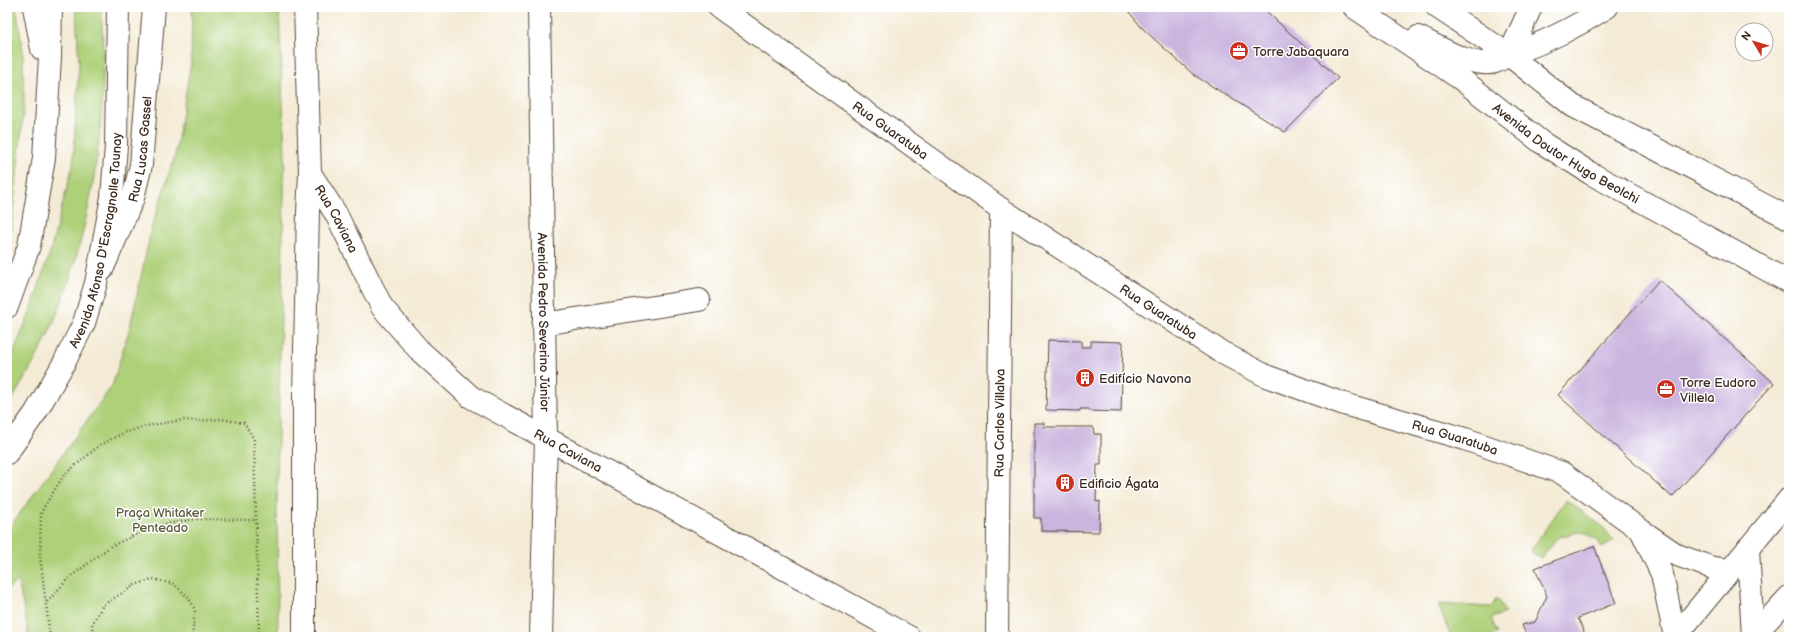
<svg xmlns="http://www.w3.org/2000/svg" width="1796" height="644" font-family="'Balsamiq Sans',sans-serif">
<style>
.green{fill:#aed079;stroke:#747d4c}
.building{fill:#cbb5df}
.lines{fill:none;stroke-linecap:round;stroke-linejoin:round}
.minor-casing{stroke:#57473a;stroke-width:24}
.major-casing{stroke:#57473a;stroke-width:24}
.highway-casing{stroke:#57473a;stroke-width:24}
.path{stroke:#57473a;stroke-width:2.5;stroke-dasharray:1 3;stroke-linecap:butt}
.minor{stroke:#fff;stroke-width:22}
.major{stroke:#fff;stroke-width:22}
.highway{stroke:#fff;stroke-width:22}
.labels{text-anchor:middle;stroke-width:3;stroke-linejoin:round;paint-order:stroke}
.poi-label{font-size:13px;fill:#3b2a1e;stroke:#fff;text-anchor:start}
.street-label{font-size:13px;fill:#3b2a1e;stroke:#fff}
.park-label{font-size:13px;fill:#5e5c39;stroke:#fff}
</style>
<rect width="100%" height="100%" fill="#fff"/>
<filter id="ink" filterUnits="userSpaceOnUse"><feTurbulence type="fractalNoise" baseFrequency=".025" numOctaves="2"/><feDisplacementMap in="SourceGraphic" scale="8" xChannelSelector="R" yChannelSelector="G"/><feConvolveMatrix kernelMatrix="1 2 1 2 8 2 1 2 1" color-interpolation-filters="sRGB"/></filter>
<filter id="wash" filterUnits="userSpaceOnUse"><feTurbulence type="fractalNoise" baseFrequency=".012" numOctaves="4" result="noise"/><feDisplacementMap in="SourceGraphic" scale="16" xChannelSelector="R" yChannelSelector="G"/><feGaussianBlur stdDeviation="0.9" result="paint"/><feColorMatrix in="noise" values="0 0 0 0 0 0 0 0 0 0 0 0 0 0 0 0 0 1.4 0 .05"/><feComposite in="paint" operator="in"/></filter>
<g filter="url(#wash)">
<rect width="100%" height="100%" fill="#f4ebd6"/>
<path class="green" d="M7 7H16L23 51 24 107 11 231 7 244Z
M76 7H101C109 105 95 214 60 306 47 342 27 375 7 408V368L31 310 50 252 73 165 79 65Z
M192 7H279L285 155 277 480 278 637H29L18 580 7 590V531L112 386 130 327 152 226 175 155 191 63Z
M1566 500 1602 526 1614 541 1602 548 1598 541 1583 532H1577L1557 538 1541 558 1530 551Z
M1497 598 1505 613 1491 618 1497 633 1487 637H1451L1438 604 1491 607Z"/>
<g id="blocks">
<path class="building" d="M1125 7H1262L1338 78 1285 132 1194 75 1142 28Z
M1659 280 1774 383 1672 497 1558 395Z
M1048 340 1081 341V347H1091V341L1123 342 1121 412 1089 411V409H1080V411L1046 410Z
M1034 423H1044V427H1093L1094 434H1101V465H1097L1096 502 1100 501 1099 532 1041 531V518H1034Z
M1594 546 1616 603 1578 618 1586 637H1527L1522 625 1535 622 1547 596 1535 568Z"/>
</g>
</g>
<g filter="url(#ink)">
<use href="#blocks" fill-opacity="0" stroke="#57473a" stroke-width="1"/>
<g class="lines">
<g class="minor-casing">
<g id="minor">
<path id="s1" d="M539 7 546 438 541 637"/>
<path id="s2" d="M719 7 1001 209 1221 352 1266 376 1344 404 1465 439 1562 473 1642 531 1677 555 1713 568 1731 570"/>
<path d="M1509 55C1544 43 1575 28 1607 7"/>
<path d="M1509 55 1531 7"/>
<path id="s3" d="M310 173 336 214 382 307 419 350 471 397 909 637"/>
<path id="s4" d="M102 270 133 198 141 165 154 7"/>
<path d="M543 324 699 300"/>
<path d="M1642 532 1662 574 1675 637"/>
<path d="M1748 548 1753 637"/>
<path d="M304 637V396L308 212 310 173 305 7"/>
<path id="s5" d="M997 637 1001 209"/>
</g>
</g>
<g class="major-casing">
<g id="major">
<path id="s6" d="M1354 7 1461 79 1541 142 1590 173 1789 282"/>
<path d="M1437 7 1509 55 1573 106 1789 218"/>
<path d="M1418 37C1438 46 1473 69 1495 62 1499 61 1504 57 1509 55"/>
<path d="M1675 637 1789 499"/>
<path d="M1752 637 1789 597"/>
</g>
</g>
<g class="highway-casing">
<g id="highway">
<path d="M34 7 42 49"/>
<path d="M7 307 29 246 44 158 50 57 51 7"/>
<path id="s7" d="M7 453 36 412 64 363 84 323 96 283 112 197 116 146 118 7"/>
</g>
</g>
<path class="path" d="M47 602 69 578 111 546 155 526 195 519 256 520
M50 637 40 556 41 512 64 475 100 445 123 433 146 426 183 420 198 421 221 419 244 423 254 439 259 637
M93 637 92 624 103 605 135 585 153 579 174 584 189 598 195 610 192 637"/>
<use href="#minor" class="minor"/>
<use href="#major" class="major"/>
<use href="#highway" class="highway"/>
</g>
</g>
<defs>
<g id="office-disc" transform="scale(1)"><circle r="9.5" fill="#c8321e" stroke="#fff"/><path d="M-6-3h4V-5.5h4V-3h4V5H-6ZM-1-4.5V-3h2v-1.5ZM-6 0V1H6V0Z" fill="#fff"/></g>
<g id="building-disc" transform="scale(1)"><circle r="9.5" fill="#c8321e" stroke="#fff"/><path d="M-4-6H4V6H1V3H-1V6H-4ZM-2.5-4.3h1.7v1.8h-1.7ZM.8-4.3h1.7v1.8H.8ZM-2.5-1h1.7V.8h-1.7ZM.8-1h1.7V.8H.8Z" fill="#fff"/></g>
</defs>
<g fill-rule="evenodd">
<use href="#office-disc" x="1239" y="51"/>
<use href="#building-disc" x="1085" y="378"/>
<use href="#office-disc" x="1666" y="389"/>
<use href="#building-disc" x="1065" y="483"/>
</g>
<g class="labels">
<g class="poi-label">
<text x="1253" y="56">Torre Jabaquara</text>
<text x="1099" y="383">Edifício Navona</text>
<text x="1680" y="387">Torre Eudoro<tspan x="1680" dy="15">Villela</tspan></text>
<text x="1079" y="488">Edificio Ágata</text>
</g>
<g class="street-label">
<text dy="5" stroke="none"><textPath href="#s2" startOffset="211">Rua Guaratuba</textPath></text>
<text dy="5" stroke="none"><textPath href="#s4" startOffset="128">Rua Lucas Gassel</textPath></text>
<text dy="5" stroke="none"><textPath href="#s6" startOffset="258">Avenida Doutor Hugo Beolchi</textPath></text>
<text dy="5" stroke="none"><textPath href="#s3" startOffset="53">Rua Caviana</textPath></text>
<text dy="5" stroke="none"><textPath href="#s7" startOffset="235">Avenida Afonso D'Escragnolle Taunay</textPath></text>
<text dy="5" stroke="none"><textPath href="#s2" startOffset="535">Rua Guaratuba</textPath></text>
<text dy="5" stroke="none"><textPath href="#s1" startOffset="315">Avenida Pedro Severino Júnior</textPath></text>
<text dy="5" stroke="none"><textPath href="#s5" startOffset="214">Rua Carlos Villalva</textPath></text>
<text dy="5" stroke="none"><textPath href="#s2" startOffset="859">Rua Guaratuba</textPath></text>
<text dy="5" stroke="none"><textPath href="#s3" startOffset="390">Rua Caviana</textPath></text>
</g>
<g class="park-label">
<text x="160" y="517">Praça Whitaker<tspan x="160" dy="15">Penteado</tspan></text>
</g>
</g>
<rect width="1796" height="644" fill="none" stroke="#fff" stroke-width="24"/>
<g transform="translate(1754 42) rotate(308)"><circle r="19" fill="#ffffff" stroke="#b1aaa5"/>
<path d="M0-3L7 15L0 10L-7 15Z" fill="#c8321e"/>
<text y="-6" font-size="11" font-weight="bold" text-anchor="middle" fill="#3b2a1e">N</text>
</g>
</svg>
